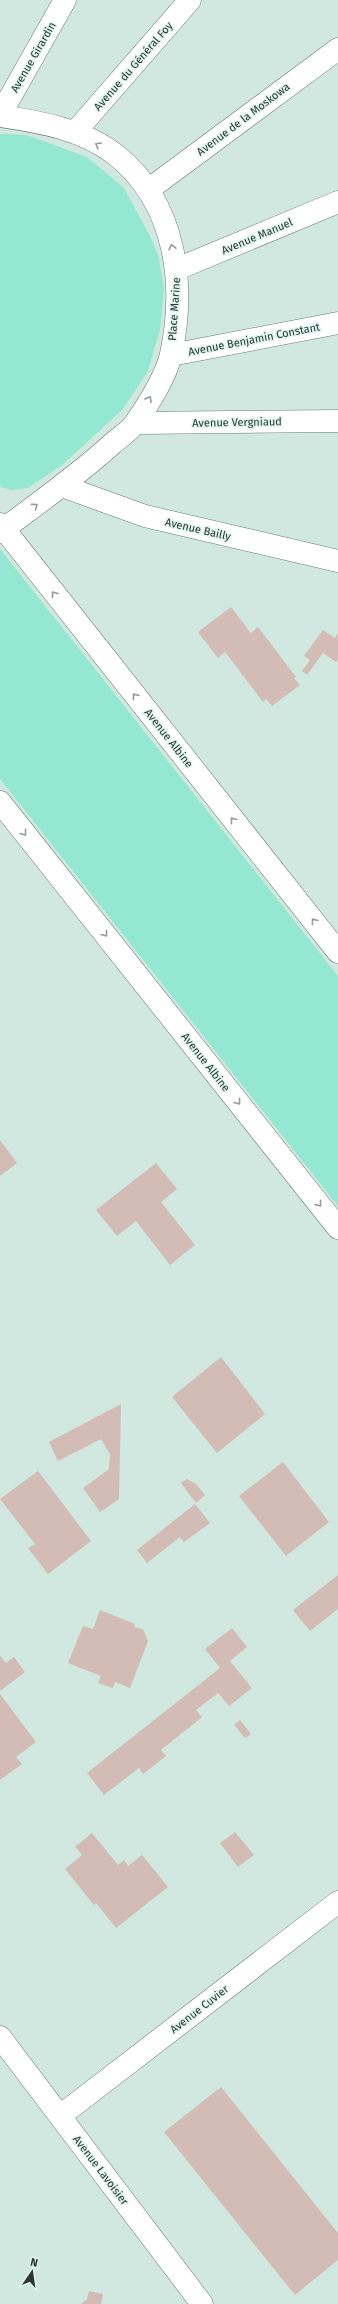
<svg xmlns="http://www.w3.org/2000/svg" width="338" height="2304" font-family="'Fira Sans',sans-serif">
<style>
.green{fill:#94e8d1}
.building{fill:#d3bcb5}
.lines{fill:none;stroke-linecap:round;stroke-linejoin:round}
.street-casing{stroke:#657b75;stroke-width:23}
.street{stroke:#fff;stroke-width:22}
.oneway{stroke:#969a99}
.labels{text-anchor:middle;stroke-width:3;stroke-linejoin:round;paint-order:stroke}
.street-label{font-size:11px;fill:#2c3633;stroke:#ddf5ee}
</style>
<rect width="100%" height="100%" fill="#d0e8e0"/>
<path class="green" d="M0 134 27 135 87 157 124 188 150 236 158 255 164 288 160 330 148 371 122 410 62 465 28 488 11 490 0 487Z
M0 549 338 976V1206L0 779Z"/>
<path class="building" d="M231 607 251 633 258 627 296 677 294 678 300 685 272 706 266 699 263 702 225 652 218 658 198 632Z
M323 630 335 638 338 633V660L336 662 323 653 307 675 302 671 310 660 304 656Z
M0 1140 17 1163 0 1176Z
M156 1163 177 1189 161 1202 195 1245 170 1265 136 1221 117 1236 96 1210Z
M221 1357 265 1414 217 1453 172 1397Z
M121 1404 119 1499 100 1512 83 1488 109 1469 110 1454 101 1439 58 1461 49 1442Z
M283 1462 329 1522 286 1556 239 1496Z
M38 1471 91 1541 48 1574 28 1548 35 1544 0 1499Z
M187 1479 196 1484 205 1495 196 1503 181 1483Z
M195 1504 210 1523 184 1542 180 1537 147 1563 137 1550Z
M338 1575V1609L310 1631 293 1610Z
M100 1610 135 1624 134 1627 143 1629 148 1641 130 1688 115 1682 113 1688 98 1683 101 1676 68 1663 83 1626 93 1629Z
M232 1628 247 1647 230 1661 252 1688 229 1706 218 1693 196 1710 202 1717 161 1750 166 1756 143 1774 139 1768 104 1795 87 1773 220 1668 205 1649Z
M0 1656 6 1663 14 1657 25 1672 0 1691Z
M0 1694 36 1742 16 1757 22 1764 0 1780Z
M240 1720 251 1734 245 1738 234 1725Z
M235 1832 254 1855 238 1867 220 1843Z
M92 1833 118 1865 124 1860 128 1866 142 1855 168 1887 116 1928 96 1903 94 1905 65 1869 82 1855 75 1847Z
M221 2087 338 2233V2260L295 2295 164 2132Z
M89 2291 103 2294 101 2304H81L87 2299Z"/>
<g class="lines">
<g class="street-casing">
<path id="street" d="M0 115 65 0
M0 116C40 122 83 129 116 155 176 203 186 284 171 354 166 377 149 403 136 422 131 430 120 437 112 444 77 476 38 503 0 532
M75 132 190 0
M148 190 338 49
M177 269 338 202
M171 355 338 323
M136 423 338 421
M62 486 145 516 338 561
M0 524 338 952
M0 802 338 1228
M0 2037 202 2304
M60 2116 338 1902"/>
</g>
<use href="#street" class="street"/>
</g>
<defs><path id="oneway-chevron" d="M-2-3.5L2.5 0L-2 3.5" fill="none" stroke-width="1.6" stroke-linecap="round" stroke-linejoin="round"/></defs>
<g class="oneway">
<use href="#oneway-chevron" transform="translate(98 145) rotate(-150)"/>
<use href="#oneway-chevron" transform="translate(172 247) rotate(-103)"/>
<use href="#oneway-chevron" transform="translate(149 399) rotate(-60)"/>
<use href="#oneway-chevron" transform="translate(35 506) rotate(-36)"/>
<use href="#oneway-chevron" transform="translate(54 594) rotate(-128)"/>
<use href="#oneway-chevron" transform="translate(135 696) rotate(-128)"/>
<use href="#oneway-chevron" transform="translate(233 820) rotate(-128)"/>
<use href="#oneway-chevron" transform="translate(24 833) rotate(52)"/>
<use href="#oneway-chevron" transform="translate(314 921) rotate(-128)"/>
<use href="#oneway-chevron" transform="translate(105 934) rotate(52)"/>
<use href="#oneway-chevron" transform="translate(238 1102) rotate(52)"/>
<use href="#oneway-chevron" transform="translate(319 1204) rotate(52)"/>
</g>
<g class="labels">
<g class="street-label">
<text transform="translate(33 57) rotate(-60)" y="4">Avenue Girardin</text>
<text transform="translate(133 66) rotate(-49)" y="4">Avenue du Général Foy</text>
<text transform="translate(243 119) rotate(-37)" y="4">Avenue de la Moskowa</text>
<text transform="translate(257 236) rotate(-23)" y="4">Avenue Manuel</text>
<text transform="translate(174 309) rotate(-86)" y="4">Place Marine</text>
<text transform="translate(254 339) rotate(-11)" y="4">Avenue Benjamin Constant</text>
<text transform="translate(237 422) rotate(-1)" y="4">Avenue Vergniaud</text>
<text transform="translate(198 529) rotate(13)" y="4">Avenue Bailly</text>
<text transform="translate(169 738) rotate(52)" y="4">Avenue Albine</text>
<text transform="translate(206 1062) rotate(52)" y="4">Avenue Albine</text>
<text transform="translate(199 2009) rotate(-38)" y="4">Avenue Cuvier</text>
<text transform="translate(101 2170) rotate(53)" y="4">Avenue Lavoisier</text>
</g>
</g>
<g transform="translate(32 2272) rotate(13)" stroke="#ddf5ee" stroke-width="3" paint-order="stroke">
<path d="M0-3L7 15L0 10L-7 15Z" fill="#2c3633"/>
<text y="-6" font-size="11" font-weight="bold" text-anchor="middle" fill="#2c3633">N</text>
</g>
</svg>
